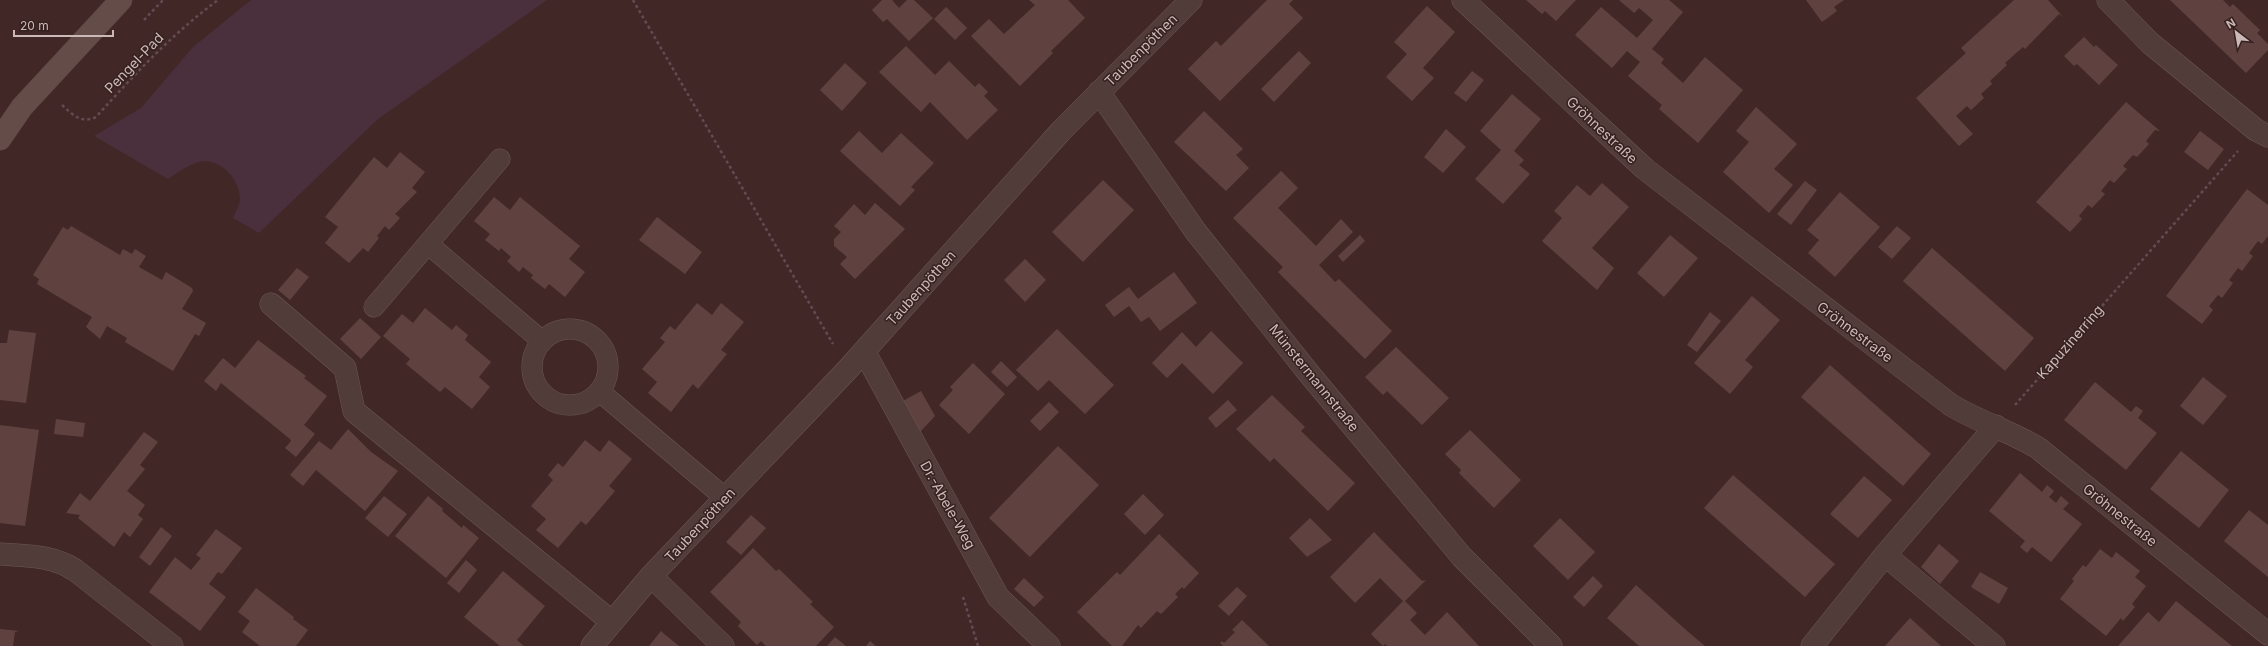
<svg xmlns="http://www.w3.org/2000/svg" width="2268" height="646" font-family="Inter,sans-serif">
<style>
.green{fill:#4a2f3d}
.building{fill:#5f4240}
.lines{fill:none;stroke-linecap:round;stroke-linejoin:round}
.lane-casing{stroke:#6b5755;stroke-width:21}
.street-casing{stroke:#6b5755;stroke-width:23}
.secondary-casing{stroke:#5a4644;stroke-width:23}
.path{stroke:#634b54;stroke-width:2.5;stroke-dasharray:3 3;stroke-linecap:butt}
.lane{stroke:#513c3a;stroke-width:20}
.street{stroke:#513c3a;stroke-width:22}
.secondary{stroke:#644c48;stroke-width:22}
.labels{text-anchor:middle;stroke-width:3;stroke-linejoin:round;paint-order:stroke}
.street-label{font-size:14px;fill:#cbb9b7;stroke:#36211f}
</style>
<rect width="100%" height="100%" fill="#412826"/>
<path class="green" d="M251 0H547L378 119 259 233 233 218C235 213 239 206 240 200 240 181 224 161 204 161 192 162 177 173 168 179L94 136 141 108 193 47Z"/>
<path class="building" d="M882 0H892L899 8 907 0H914L933 18 909 41 887 19 883 22 872 10Z
M1029 0H1068L1085 18 1051 51 1053 53 1020 86 971 36 989 19 1004 34 1035 5Z
M1267 0H1293L1289 4 1303 18 1220 101 1188 69 1216 41 1221 46Z
M1526 0H1576L1556 21 1545 11 1542 14Z
M1619 0H1669L1683 12 1652 49 1664 59 1661 63 1683 83 1705 57 1743 90 1698 143 1659 109 1662 105 1628 76 1640 62 1627 51 1612 68 1575 35 1601 7 1637 38 1653 20 1639 8 1634 13Z
M1806 0H1844L1834 7 1837 11 1822 22Z
M2014 0H2048L2063 17 2059 14 2025 49 2023 47 2005 63 2007 65 1990 81 1995 88 1992 84 1981 94 1984 98 1971 110 1967 106 1956 116 1973 134 1959 146 1916 98 1966 53 1961 48Z
M2170 0H2223L2230 7 2233 4 2260 30 2257 33 2268 44V50L2246 73Z
M1427 6 1455 32 1423 68 1434 78 1412 101 1386 77 1407 54 1394 42Z
M946 7 967 28 955 40 934 19Z
M2084 37 2094 47 2096 45 2118 65 2099 85 2077 64 2074 66 2064 56Z
M906 46 935 75 949 61 975 87 979 83 988 92 984 96 998 110 967 140 930 102 921 112 879 72Z
M1299 51 1311 63 1274 102 1261 89Z
M845 63 867 83 842 111 820 90Z
M1472 71 1484 80 1466 102 1454 93Z
M1512 94 1541 119 1514 151 1524 160 1519 165 1530 174 1503 204 1475 179 1501 150 1480 131Z
M2126 102 2160 131 2155 130 2146 141 2149 144 2137 157 2133 155 2123 166 2127 169 2114 183 2110 180 2101 191 2105 194 2092 208 2088 205 2079 216 2082 219 2070 232 2036 202Z
M1756 107 1797 144 1774 169 1793 185 1769 213 1723 172 1749 142 1736 131Z
M1204 111 1243 149 1236 155 1249 168 1226 191 1174 142Z
M1446 129 1466 147 1443 173 1424 157Z
M859 131 882 153 901 133 934 163 911 187 915 190 900 206 840 151Z
M2200 131 2224 149 2208 170 2184 152Z
M400 152 425 172 412 188 417 192 395 214 400 218 389 230 385 226 377 236 379 238 368 252 363 248 349 263 325 243 338 227 325 217 374 157 387 168Z
M1281 171 1298 188 1278 208 1316 246 1341 219 1353 232 1319 265 1335 282 1339 279 1392 331 1365 359 1278 272 1283 267 1233 218Z
M1103 180 1134 210 1083 262 1052 232Z
M1805 181 1817 190 1791 225 1777 214Z
M1602 183 1629 207 1592 248 1614 268 1597 290 1542 241 1562 218 1554 211 1577 185 1590 196Z
M2247 189 2268 205V236L2262 244 2258 241 2249 253 2253 256 2242 271 2238 268 2229 280 2233 283 2222 298 2218 295 2209 306 2213 310 2202 324 2166 296Z
M1840 192 1880 227 1835 277 1808 253 1819 240 1807 230Z
M494 197 510 210 520 197 580 246 569 259 585 272 565 297 549 284 545 289 531 278 533 275 523 267 519 272 507 261 511 257 501 248 499 251 485 240 490 234 474 221Z
M875 203 905 229 855 279 840 264 847 257 834 246V239L841 232 834 226 854 204 865 215Z
M657 217 702 252 685 274 639 240Z
M71 226 120 255 123 249 132 254 135 249 146 256 139 267 162 280 166 272 192 288 193 291 182 309 206 323 199 336 195 334 173 371 125 342 127 338 107 326 100 339 86 327 92 317 37 284 39 279 33 275 63 227 68 230Z
M1897 226 1911 238 1892 259 1878 247Z
M1360 235 1365 241 1343 262 1338 256Z
M1670 235 1698 258 1664 297 1637 273Z
M1932 248 2034 338 2005 371 1903 281Z
M1025 259 1046 280 1025 302 1004 280Z
M297 268 309 277 290 300 278 290Z
M1174 272 1197 303 1160 331 1149 317 1141 322 1129 306 1114 317 1105 305 1129 287 1138 299Z
M1752 296 1780 320 1745 360 1753 367 1730 394 1694 363Z
M697 303 712 315 721 303 744 322 721 350 727 354 698 389 693 384 671 412 648 393 657 382 642 369 665 342 660 338 670 326 675 330Z
M425 308 452 330 456 325 468 335 465 340 491 362 479 377 490 387 472 409 445 387 440 392 406 364 410 359 383 336 402 314 413 323Z
M1710 312 1721 321 1697 352 1687 345Z
M360 318 381 337 361 359 340 339Z
M1057 329 1114 385 1085 414 1049 380 1038 391 1016 370Z
M9 330 36 333 26 403 0 400V343H7Z
M1211 331 1243 363 1213 394 1182 363 1167 378 1152 363 1182 332 1196 347Z
M258 340 306 376 304 378 327 396 304 425 315 434 296 457 285 448 291 441 290 439 221 383 216 391 204 381 223 358 235 368Z
M1396 347 1449 398 1422 425 1387 391 1383 395 1365 377Z
M1001 361 1017 377 1007 387 991 372Z
M973 363 1005 394 969 434 939 405 953 390 950 387Z
M1830 365 1931 454 1903 486 1801 397Z
M2203 377 2227 396 2203 425 2180 406Z
M2095 382 2131 412 2136 406 2143 411 2138 418 2157 433 2126 470 2064 420Z
M921 391 935 416 920 432 903 401Z
M1272 395 1305 427 1301 431 1355 483 1328 511 1274 458 1270 462 1236 429Z
M1228 400 1237 410 1216 428 1208 418Z
M1049 402 1059 412 1040 431 1030 421Z
M56 419 85 423 83 437 54 434Z
M0 425 39 430 25 526 0 523Z
M348 429 371 452 398 471 365 511 316 470 303 486 290 475 319 441 331 450Z
M1470 430 1521 480 1494 508 1459 473 1461 470 1445 454Z
M144 432 158 442 140 465 145 469 127 491 145 505 138 515 143 519 130 537 124 532 114 547 78 518 80 515 66 513 80 493 90 501Z
M585 440 600 452 609 440 632 459 609 486 615 491 586 525 581 521 558 548 536 530 546 519 531 506 553 480 548 475 558 463 563 467Z
M1058 446 1099 485 1030 557 989 518Z
M2181 451 2229 490 2199 528 2150 489Z
M2020 473 2042 492 2047 485 2054 491 2049 497 2056 503 2061 496 2069 503 2063 509 2082 524 2051 562 2032 547 2027 553 2020 547 2025 541 1989 511Z
M1733 475 1835 564 1805 597 1704 508Z
M1864 476 1892 500 1858 538 1830 514Z
M1143 494 1164 515 1145 535 1124 514Z
M384 496 407 514 388 537 365 518Z
M428 496 443 509 442 511 462 528 463 525 479 538 446 578 395 536Z
M2249 510 2268 525V577L2224 541Z
M751 515 766 528 741 555 726 542Z
M1310 518 1332 540 1307 557 1289 538Z
M1560 518 1595 552 1568 580 1533 546Z
M161 527 172 536 150 566 139 557Z
M216 529 242 548 222 574 218 572 209 584 226 597 200 631 149 592 175 557 191 570 201 558 196 555Z
M1374 532 1422 581 1426 580 1405 601 1417 613 1410 620 1425 635 1447 612 1479 646H1387L1385 644 1383 646 1371 634 1403 601 1380 578 1355 603 1330 577Z
M1159 534 1199 573 1184 589 1182 587 1175 594 1178 597 1161 614 1157 611 1141 628 1138 625 1122 646H1112L1077 612 1117 572 1120 575Z
M1939 544 1959 561 1940 584 1921 567Z
M753 548 776 571 779 569 813 602 810 604 834 627 816 646H766L761 641 757 645 738 626 741 622 710 592Z
M2100 549 2112 558 2116 552 2140 571 2135 577 2146 586 2132 604 2135 607 2123 621 2121 618 2106 636 2060 599 2074 581 2072 579 2083 565 2086 567Z
M466 560 477 570 459 593 447 583Z
M503 571 545 606 517 640 524 646H500L464 617Z
M1980 572 2008 588 1999 604 1971 587Z
M1593 576 1603 586 1584 607 1573 597Z
M1024 578 1044 597 1034 607 1014 589Z
M1636 585 1686 630 1705 646H1639L1607 618Z
M1237 587 1247 596 1229 616 1218 606Z
M256 588 294 617 293 619 308 630 296 646H260L242 632 250 621 238 612Z
M2176 601 2232 646H2118L2148 612 2159 622Z
M1910 618 1941 646H1885Z
M1242 620 1269 646H1223L1220 643 1222 641 1224 643 1235 632 1232 630Z
M0 629 19 631 15 632 13 646H0Z
M661 631 663 633 679 646H649Z
M835 637 846 646H827Z
M870 641 876 646H866Z"/>
<g class="lines">
<g class="lane-casing">
<path id="lane" d="M428 244 542 341
M374 307 500 159
M532 367a38 38 0 1 1 76 0a38 38 0 1 1-76 0Z
M599 391 725 498"/>
</g>
<g class="street-casing">
<path id="street" d="M1463 0 1645 169 1951 405C1979 422 2010 431 2038 448L2268 634
M2108 0 2150 43 2256 130 2268 136
M1099 92 1196 232 1311 376 1462 557 1551 646
M271 304 345 368 354 411 612 622
M864 351 998 597 1049 646
M0 554C27 556 52 555 75 570L172 646
M1885 555 1994 646
M651 576 723 646
M592 646 651 576 848 369 1061 131 1191 0
M1812 646 1885 555 1996 426"/>
</g>
<g class="secondary-casing">
<path id="secondary" d="M0 139 22 107 121 0"/>
</g>
<path class="path" d="M633 0 833 344
M144 20 163 0
M62 105C73 115 81 124 96 117 134 75 172 34 218 0
M2015 405 2238 151
M963 597 978 646"/>
<use href="#lane" class="lane"/>
<use href="#street" class="street"/>
<use href="#secondary" class="secondary"/>
</g>
<g class="labels">
<g class="street-label">
<text transform="translate(1141 50) rotate(-45)" y="5">Taubenpöthen</text>
<text transform="translate(134 63) rotate(-46)" y="5">Pengel-Pad</text>
<text transform="translate(1602 130) rotate(43)" y="5">Gröhnestraße</text>
<text transform="translate(921 288) rotate(-48)" y="5">Taubenpöthen</text>
<text transform="translate(1855 332) rotate(37)" y="5">Gröhnestraße</text>
<text transform="translate(2070 342) rotate(-49)" y="5">Kapuzinerring</text>
<text transform="translate(1314 378) rotate(51)" y="5">Münstermannstraße</text>
<text transform="translate(948 505) rotate(61)" y="5">Dr.-Abele-Weg</text>
<text transform="translate(2120 515) rotate(39)" y="5">Gröhnestraße</text>
<text transform="translate(700 525) rotate(-47)" y="5">Taubenpöthen</text>
</g>
</g>
<g transform="translate(2236 32) rotate(329)" stroke="#36211f" stroke-width="3" paint-order="stroke">
<path d="M0-3L7 15L0 10L-7 15Z" fill="#cbb9b7"/>
<text y="-6" font-size="11" font-weight="bold" text-anchor="middle" fill="#cbb9b7">N</text>
</g>
<path d="M14 30v6h99v-6" fill="none" stroke="#cbb9b7" stroke-width="2"/>
<text x="20" y="30" font-size="12" fill="#cbb9b7" stroke="#36211f" stroke-width="3" paint-order="stroke">20 m</text>
</svg>
